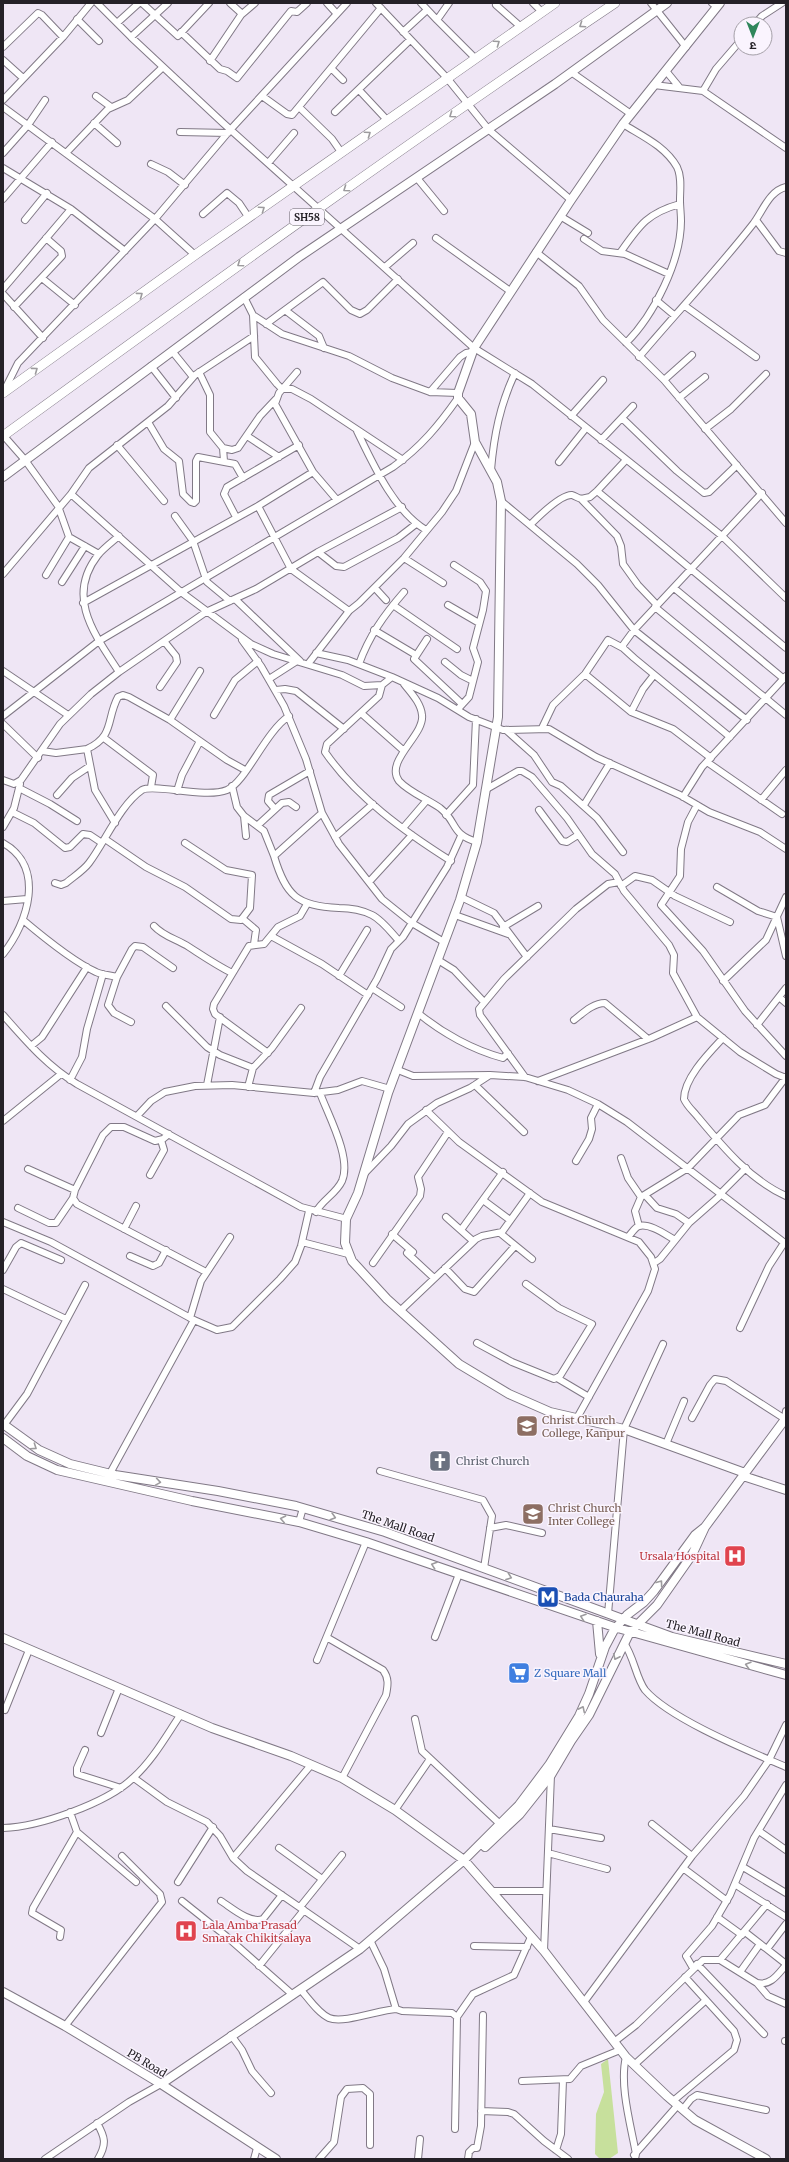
<svg xmlns="http://www.w3.org/2000/svg" width="789" height="2162" font-family="Merriweather,'Noto Sans Devanagari',serif">
<style>
.green{fill:#c7e09c}
.lines{fill:none;stroke-linecap:round;stroke-linejoin:round}
.street-casing{stroke:#817986;stroke-width:8}
.secondary-casing{stroke:#817986;stroke-width:10}
.primary-casing{stroke:#817986;stroke-width:10}
.street{stroke:#fff;stroke-width:6}
.secondary{stroke:#fff;stroke-width:8}
.primary{stroke:#fff;stroke-width:9}
.oneway{stroke:#9d9b9e}
.labels{text-anchor:middle;stroke-width:3;stroke-linejoin:round;paint-order:stroke}
.shield{fill:#faf4fe;stroke:#656068;stroke-width:1}
.shield-label{font-size:10px;font-weight:bold;fill:#252127}
.education-label{font-size:11px;fill:#785e54;stroke:#faf4fe;text-anchor:start}
.worship-label{font-size:11px;fill:#5b616d;stroke:#faf4fe;text-anchor:start}
.street-label{font-size:11px;fill:#252127;stroke:#faf4fe}
.health-label{font-size:11px;fill:#be3a42;stroke:#faf4fe;text-anchor:end}
.transit-label{font-size:11px;fill:#164399;stroke:#faf4fe;text-anchor:start}
.shop-label{font-size:11px;fill:#366cbe;stroke:#faf4fe;text-anchor:start}
</style>
<rect width="100%" height="100%" fill="#efe6f5"/>
<path class="green" d="M608 2059 618 2153 609 2159H600L595 2154 596 2114 604 2092 601 2064Z"/>
<g class="lines">
<g class="street-casing">
<path id="street" d="M97 3 131 37 223 123 474 348 532 384 722 536 786 598
M142 3 178 36 209 3
M327 3 337 14
M376 3 447 78 489 130 571 200
M421 3 437 20
M449 3 437 20 475 58
M533 3 542 12
M651 3 686 47
M712 3 717 7
M496 5 521 27
M241 15 255 3
M77 19 99 41
M117 23 139 3
M755 24 762 16 782 3
M181 32 220 69 227 71 237 78 291 11 297 12 307 3
M403 32 427 10
M131 37 168 3
M3 47 38 13 42 15 63 37
M3 60 23 78
M210 61 241 15 240 12 230 3
M331 68 343 80
M666 71 680 88
M571 72 631 114
M654 85 703 91 786 148
M359 90 387 120
M703 91 716 69 741 40
M96 96 111 107
M262 96 287 114 292 115 381 8
M3 100 63 37 91 3
M3 107 155 219 195 255
M299 107 332 139 341 152
M335 112 410 40
M94 123 117 143
M623 124C642 136 665 146 677 167 682 177 680 189 680 200 680 207 681 214 681 221 681 261 654 315 626 343
M180 132 228 133
M3 153 28 125 45 100
M66 153 108 109 128 100 163 67
M269 162 294 133
M151 164 168 172 185 185
M3 168 71 209 125 251
M417 178 444 211
M3 199 52 142
M203 214 227 193 239 203 249 218
M560 216 588 233
M25 220 47 193
M756 220 779 251 786 253
M436 238 510 291
M584 239 602 251 625 254 669 274
M536 252 579 286 603 320 664 380 786 523
M620 253C639 226 647 213 680 204
M385 267 413 243
M43 279 75 305
M3 289 71 209
M3 294 43 338
M244 297 253 315 282 334 349 356 392 378 430 392 458 393
M656 300 674 315
M685 306 756 357
M14 307 62 256 61 251 46 238
M285 310 319 336 324 348
M253 315 255 357 277 384 282 389H292L311 399 403 460
M266 324 323 282 351 310 360 314 367 310 398 279
M172 351 193 377
M639 357C677 312 717 270 753 224 763 211 769 191 786 187
M151 366 176 398
M199 372 210 395V432L223 448 224 461
M297 372 279 393 275 404 313 472 337 500
M664 380 692 355
M4 391 18 363 155 219 231 129 347 3
M430 392 460 357 466 353 472 352
M679 398 705 377
M571 416 603 380
M622 418 677 471 704 493 709 492 737 465
M148 422 164 449 179 461 183 494 191 502 194 503 196 501V461L198 457 235 464 243 478
M705 429 731 409 766 374
M357 431C373 464 394 511 426 530
M3 435 25 460 58 506 69 537 99 554
M247 436 279 457
M601 440 633 406
M117 445 164 501
M223 448 232 450 238 448 260 416 276 399
M559 462 586 428
M491 470C494 435 500 405 515 373
M597 491 786 648
M71 494 181 592 251 644 273 654 342 675 364 686 382 685 392 677 438 698 469 717 503 730 549 729 596 757 680 795 709 812 760 832 786 849
M581 499 617 536 621 546 623 564 638 585 657 605
M501 501 577 564 598 585 634 630 747 720
M258 506 291 569 349 611
M175 516 193 541 207 582 230 601
M236 517 224 494 227 487 299 445
M530 525C538 517 561 494 572 495 575 496 578 498 581 499L590 497 597 491 625 461
M119 536C112 542 104 548 98 555 65 597 95 635 119 672
M318 552 336 566 344 567 398 538 416 524
M404 558 443 583
M454 565 480 582 486 591 483 610 473 648 478 662 469 697 458 709
M3 574 71 494 89 468 168 406 195 375 254 336
M46 575 69 537
M62 582 85 546
M375 588 386 600
M674 588 784 679
M235 599 300 661
M83 603 258 506 313 472
M393 605 457 649
M448 605 479 623
M655 607 786 715
M374 630 416 655
M427 639 414 659 462 704
M242 640 261 666 284 706 306 759 322 813 339 844 382 899 412 923 444 942
M316 653 348 660 392 677
M445 662 461 675 473 681
M308 664 349 611 359 603 404 558 442 512 456 491 475 442
M359 664C369 636 384 615 404 592
M3 671 68 715
M585 674 631 712 673 729 711 758
M269 679 297 661
M404 684C411 693 421 703 422 715 425 735 384 761 399 781 409 792 427 799 440 808 458 822 450 834 477 842
M382 685 379 696 327 744 325 752C356 797 405 832 451 861
M160 687 177 662 176 656 164 641
M276 690 285 689 296 691 344 729
M631 712 643 689 654 675
M361 713 404 751
M214 715 235 680 258 661
M3 716 99 641 393 467C421 447 439 425 458 398
M170 720 227 760 245 770
M3 724 38 758
M542 728 553 705 585 674 608 640 623 648
M506 730 534 755 552 782 561 786 597 818 623 852
M730 737 634 658 623 648V645L634 630 762 493
M104 738 153 775 151 787
M87 749C115 736 106 719 118 697L123 695 129 697 170 720 200 671
M42 751 56 753 87 749 95 790 115 823
M707 762 782 814
M3 780 14 784 21 780 60 724 91 694 119 672 206 612 256 589 318 552 402 507
M232 786 237 807 244 816 264 831 274 856 322 813
M19 788 50 804 77 821
M485 790 518 771H522L532 777 567 818 592 854 615 874 624 891 669 945 674 955 673 973 697 1017 740 1052 776 1074 786 1078
M177 791 182 775 200 741
M57 795 72 778 90 766
M683 797 702 767 786 676
M761 800 786 770
M584 805 610 763
M697 805 688 822 681 849 680 876 661 905 703 951 745 1011 786 1056
M275 809 268 801 269 795 310 771
M539 810 562 841 567 842 578 835
M12 812 34 823 65 848 70 847 83 834 90 835 102 843
M446 815 473 785 476 719
M244 816 246 836
M258 825 282 803 289 802 296 807
M3 827 14 808 20 784
M403 828 427 800
M335 837 373 804
M105 839 146 867 185 887 231 919 241 920 250 908 252 875 226 870 185 843
M3 843C46 867 28 923 3 954
M274 856C286 896 297 906 339 908 350 908 362 910 372 915 382 920 391 932 399 941
M369 882 412 835
M55 883 61 885 66 883C73 877 83 871 89 863 105 842 120 805 142 790 154 783 205 799 227 790 246 782 265 732 289 716
M621 886 635 876 652 880 675 896 730 922
M717 887 758 911 777 917 786 956
M461 897 494 913 527 957
M3 901 27 899
M455 915 508 934
M243 919 256 930 254 944
M23 920C42 936 74 962 96 972 102 975 110 975 117 977
M154 926C164 937 177 939 189 947 203 956 216 965 232 973
M503 927 538 906
M271 936 322 964 368 995
M438 960 454 970 484 1002
M339 976 367 930
M723 981 766 940 786 897
M372 988 401 1007
M779 997 786 1003
M166 1006 207 1047 220 1055 253 1068
M418 1013C442 1033 473 1050 503 1058L508 1053
M3 1015C26 1041 47 1066 77 1084L301 1207 347 1219
M574 1020C583 1013 593 1003 605 1003L648 1039
M131 1022 114 1013 108 1005 117 977 132 949 135 946 143 947 173 968
M757 1025 786 988
M723 1038C709 1053 684 1078 684 1099 687 1106 693 1111 697 1116 722 1146 750 1180 786 1196
M31 1046 42 1037 87 967
M268 1053 215 1014 213 1009 214 1004 249 946 264 944 278 927 300 916 307 904
M398 1070 413 1076 490 1075
M525 1077 480 1015 479 1009 504 979 576 909 608 884 619 882
M70 1080 82 1057 87 1029 103 974
M538 1081 651 1038 697 1017
M207 1085 220 1017
M475 1085 524 1132
M248 1087 253 1068 272 1048 301 1008
M314 1093 320 1077 377 979 391 949 403 937 447 867 461 836
M426 1110 459 1142 542 1202 639 1242 651 1257 655 1269 648 1291 577 1418
M137 1116 151 1101 165 1092 195 1086 232 1085 314 1093 338 1090 362 1081 390 1089
M3 1121 61 1074
M169 1134 163 1139 155 1141 124 1127H111L103 1135 75 1190 73 1198 77 1204 206 1272
M621 1158 628 1178 641 1197
M576 1161 589 1139 592 1129 591 1118 598 1104
M28 1169 75 1190
M365 1173 391 1146 408 1124 437 1103 470 1088 490 1075 525 1077 568 1090 598 1104 627 1122 786 1244
M150 1175 164 1150 161 1140
M721 1193 746 1168
M645 1195 657 1208 676 1214 689 1223
M483 1200 510 1220
M18 1208 49 1223H56L73 1198
M316 1212C322 1200 336 1194 342 1181 352 1158 328 1115 320 1093
M446 1217 473 1241
M3 1222 51 1242 194 1320 217 1330 232 1327 280 1279 295 1262 301 1246 309 1211
M639 1226 635 1211 641 1197 688 1168 739 1115 765 1105 786 1077
M124 1229 136 1206
M461 1230 503 1172
M500 1233 532 1259
M392 1234 413 1252
M628 1237C631 1234 635 1227 639 1226 650 1223 666 1235 675 1240
M302 1242 348 1254
M407 1253 434 1278
M130 1256 153 1266 159 1263 166 1250
M373 1263 420 1196 421 1189 418 1177 448 1132
M654 1263 660 1259 689 1223 722 1194
M445 1268 465 1289 474 1292 515 1246
M3 1270 16 1247 21 1243 61 1260
M3 1289 66 1319
M400 1311 476 1239 482 1236 502 1232 530 1193
M190 1318 201 1281 230 1237
M740 1328 769 1266 784 1243
M477 1343 512 1362 554 1379 560 1376 592 1324 559 1308 526 1284
M557 1378 589 1397
M692 1418 710 1385 715 1379 726 1381 785 1419 786 1411
M4 1425 27 1394 85 1285
M666 1444 684 1401
M380 1471 483 1500 492 1516 484 1568
M108 1477 194 1320
M299 1522 303 1508
M490 1528 506 1525 542 1533
M608 1614 624 1429 663 1344
M435 1637 459 1574
M328 1638 383 1670C389 1678 388 1685 386 1695L342 1778
M624 1643C634 1657 636 1678 645 1690 670 1719 749 1751 786 1767
M317 1660 366 1542
M5 1710 29 1650
M415 1719 422 1751 500 1824
M101 1733 119 1688
M85 1750 77 1768V1774L121 1788
M311 1765 233 1858 247 1871 360 1949
M134 1778 167 1802 207 1822 220 1836 233 1858
M395 1810 430 1759
M652 1824 692 1856
M3 1828C39 1827 107 1803 133 1778 153 1760 166 1736 181 1714
M549 1829 601 1838
M759 1831 786 1850
M77 1832 136 1882
M279 1848 322 1879
M548 1853 607 1869
M743 1867 786 1893
M683 1868 727 1901
M178 1882 213 1827
M736 1885 786 1917
M491 1891H546
M182 1901 226 1936 293 1995
M221 1901C232 1908 250 1924 263 1919L282 1895
M300 1907 342 1855
M717 1917 742 1935
M745 1932 786 1964
M60 1937 61 1930 32 1913 33 1908 77 1832 70 1812
M370 1940 384 1969 396 2009 402 2011 452 2013 457 2017
M474 1946 527 1947
M767 1949 786 1924
M544 1951 551 1775
M720 1960 767 1904
M697 1964 764 2034
M259 1966 304 1910
M693 1968 686 1956 712 1926 730 1895 754 1838 786 1785
M740 1972 760 1944
M757 1983 768 1996 786 2004
M301 1990C309 1999 318 2013 329 2018 343 2024 379 2010 396 2009
M584 2002 692 1856 744 1796 769 1760 786 1725
M65 2026 162 1902 160 1894 122 1856
M231 2035 242 2050 252 2071 271 2093
M785 2041H786
M614 2042 636 2025 703 1960H720L757 1983C771 1986 778 1974 786 1965
M626 2057C619 2085 631 2126 636 2154L635 2159
M634 2065 706 2000
M522 2081 570 2079 581 2066 620 2050
M673 2101 734 2050 737 2040 734 2031 685 1977
M683 2109 691 2099 697 2095 766 2110
M481 2111 508 2112 514 2114 544 2141 568 2159
M97 2123C105 2137 107 2144 98 2159
M455 2129 457 2017 473 1994 514 1975 531 1937
M556 2150 561 2134 563 2080
M634 2155 678 2105
M45 2159 129 2102 161 2084
M254 2159 257 2148
M319 2159 334 2142 341 2097 347 2089 363 2088 370 2094V2145
M418 2159 420 2139
M468 2159 469 2152 473 2148H477L481 2126 483 2015"/>
</g>
<g class="secondary-casing">
<path id="secondary" d="M720 3 623 124 571 200 474 348 458 393V398L471 414 475 442 497 482 501 501 498 717 477 842 460 900 388 1093 358 1193 346 1219 345 1243 352 1261 387 1299 459 1364 509 1394 550 1412 624 1429 745 1473
M3 477 299 257 555 84 667 3
M3 1424 39 1450 70 1464 115 1475 218 1491 296 1506 385 1532 672 1637 786 1664
M3 1438 27 1456 57 1470 192 1501 299 1522 366 1542 614 1627 786 1675
M743 1476 786 1490
M597 1621 600 1654
M3 1638 212 1728 291 1756 342 1778 395 1810 464 1860 544 1951 626 2057 667 2096 695 2120 766 2159
M485 1847 520 1814 551 1775 571 1741 589 1715 630 1632 657 1605 692 1555 705 1527 786 1418
M3 1992 65 2026 161 2084 276 2159
M161 2084 360 1949 464 1860 519 1805 549 1765 579 1716 589 1694 605 1647 614 1630 627 1615 644 1602 654 1591 695 1535 705 1527"/>
</g>
<g class="primary-casing">
<path id="primary" d="M3 393 195 255 555 3
M3 436C205 289 407 143 615 3"/>
</g>
<use href="#street" class="street"/>
<use href="#secondary" class="secondary"/>
<use href="#primary" class="primary"/>
</g>
<defs><path id="oneway-chevron" d="M-2-3.5L2.5 0L-2 3.5" fill="none" stroke-width="1.6" stroke-linecap="round" stroke-linejoin="round"/></defs>
<g class="oneway">
<use href="#oneway-chevron" transform="translate(582 25) rotate(146)"/>
<use href="#oneway-chevron" transform="translate(497 43) rotate(-35)"/>
<use href="#oneway-chevron" transform="translate(452 115) rotate(145)"/>
<use href="#oneway-chevron" transform="translate(368 134) rotate(-35)"/>
<use href="#oneway-chevron" transform="translate(346 189) rotate(145)"/>
<use href="#oneway-chevron" transform="translate(262 209) rotate(-35)"/>
<use href="#oneway-chevron" transform="translate(240 264) rotate(145)"/>
<use href="#oneway-chevron" transform="translate(140 295) rotate(-36)"/>
<use href="#oneway-chevron" transform="translate(35 370) rotate(-36)"/>
<use href="#oneway-chevron" transform="translate(34 1447) rotate(34)"/>
<use href="#oneway-chevron" transform="translate(158 1482) rotate(9)"/>
<use href="#oneway-chevron" transform="translate(333 1517) rotate(16)"/>
<use href="#oneway-chevron" transform="translate(283 1519) rotate(-169)"/>
<use href="#oneway-chevron" transform="translate(434 1565) rotate(-161)"/>
<use href="#oneway-chevron" transform="translate(509 1577) rotate(20)"/>
<use href="#oneway-chevron" transform="translate(660 1583) rotate(-54)"/>
<use href="#oneway-chevron" transform="translate(583 1617) rotate(-161)"/>
<use href="#oneway-chevron" transform="translate(616 1657) rotate(115)"/>
<use href="#oneway-chevron" transform="translate(748 1665) rotate(-164)"/>
<use href="#oneway-chevron" transform="translate(582 1709) rotate(-64)"/>
</g>
<defs>
<g id="university-square" transform="scale(1.15)"><rect x="-9" y="-9" width="18" height="18" rx="4" fill="#8d6e63" stroke="#faf4fe"/><path d="M0-5L7-2L0 1L-7-2ZM-4 1L0 2.5L4 1V4Q0 6-4 4Z" fill="#fff"/></g>
<g id="church-square" transform="scale(1.15)"><rect x="-9" y="-9" width="18" height="18" rx="4" fill="#6b7280" stroke="#faf4fe"/><path d="M-1.2-6h2.4v3.5h3.3v2.4h-3.3V6h-2.4V-.1h-3.3v-2.4h3.3Z" fill="#fff"/></g>
<g id="hospital-square" transform="scale(1.15)"><rect x="-9" y="-9" width="18" height="18" rx="4" fill="#e0444e" stroke="#faf4fe"/><path d="M-5-5h3v3.5h4V-5h3V5h-3V1.5h-4V5h-3Z" fill="#fff"/></g>
<g id="metro-square" transform="scale(1.15)"><rect x="-9" y="-9" width="18" height="18" rx="4" fill="#1a4fb4" stroke="#faf4fe"/><path d="M-5.5 5V-5H-3L0 0L3-5H5.5V5H3V-.5L0 4L-3-.5V5Z" fill="#fff"/></g>
<g id="supermarket-square" transform="scale(1.15)"><rect x="-9" y="-9" width="18" height="18" rx="4" fill="#3f7fe0" stroke="#faf4fe"/><path d="M-6-5.5h2.5l.6 2H6L4.5 2H-2.5L-4.4-4H-6ZM-1.5 3.2a1.3 1.3 0 1 0 .1 0ZM3 3.2a1.3 1.3 0 1 0 .1 0Z" fill="#fff"/></g>
</defs>
<g fill-rule="evenodd">
<use href="#university-square" x="527" y="1426"/>
<use href="#church-square" x="440" y="1461"/>
<use href="#university-square" x="533" y="1514"/>
<use href="#hospital-square" x="735" y="1556"/>
<use href="#metro-square" x="548" y="1597"/>
<use href="#supermarket-square" x="519" y="1673"/>
<use href="#hospital-square" x="186" y="1931"/>
</g>
<g class="labels">
<rect class="shield" x="290" y="209" width="34" height="16" rx="3"/>
<g class="shield-label">
<text x="307" y="221">SH58</text>
</g>
<g class="education-label">
<text x="542" y="1424">Christ Church<tspan x="542" dy="13">College, Kanpur</tspan></text>
<text x="548" y="1512">Christ Church<tspan x="548" dy="13">Inter College</tspan></text>
</g>
<g class="worship-label">
<text x="456" y="1465">Christ Church</text>
</g>
<g class="street-label">
<text transform="translate(398 1526) rotate(19)" y="4">The Mall Road</text>
<text transform="translate(703 1633) rotate(15)" y="4">The Mall Road</text>
<text transform="translate(147 2063) rotate(31)" y="4">PB Road</text>
</g>
<g class="health-label">
<text x="720" y="1560">Ursala Hospital</text>
<text x="202" y="1929" text-anchor="start">Lala Amba Prasad<tspan x="202" dy="13">Smarak Chikitsalaya</tspan></text>
</g>
<g class="transit-label">
<text x="564" y="1601">Bada Chauraha</text>
</g>
<g class="shop-label">
<text x="534" y="1677">Z Square Mall</text>
</g>
</g>
<rect width="789" height="2162" fill="none" stroke="#252127" stroke-width="8"/>
<g transform="translate(753 36) rotate(180)"><circle r="19" fill="#faf4fe" stroke="#a5a0a8"/>
<path d="M0-3L7 15L0 10L-7 15Z" fill="#2f865b"/>
<text y="-6" font-size="11" font-weight="bold" text-anchor="middle" fill="#252127">उ</text>
</g>
</svg>
